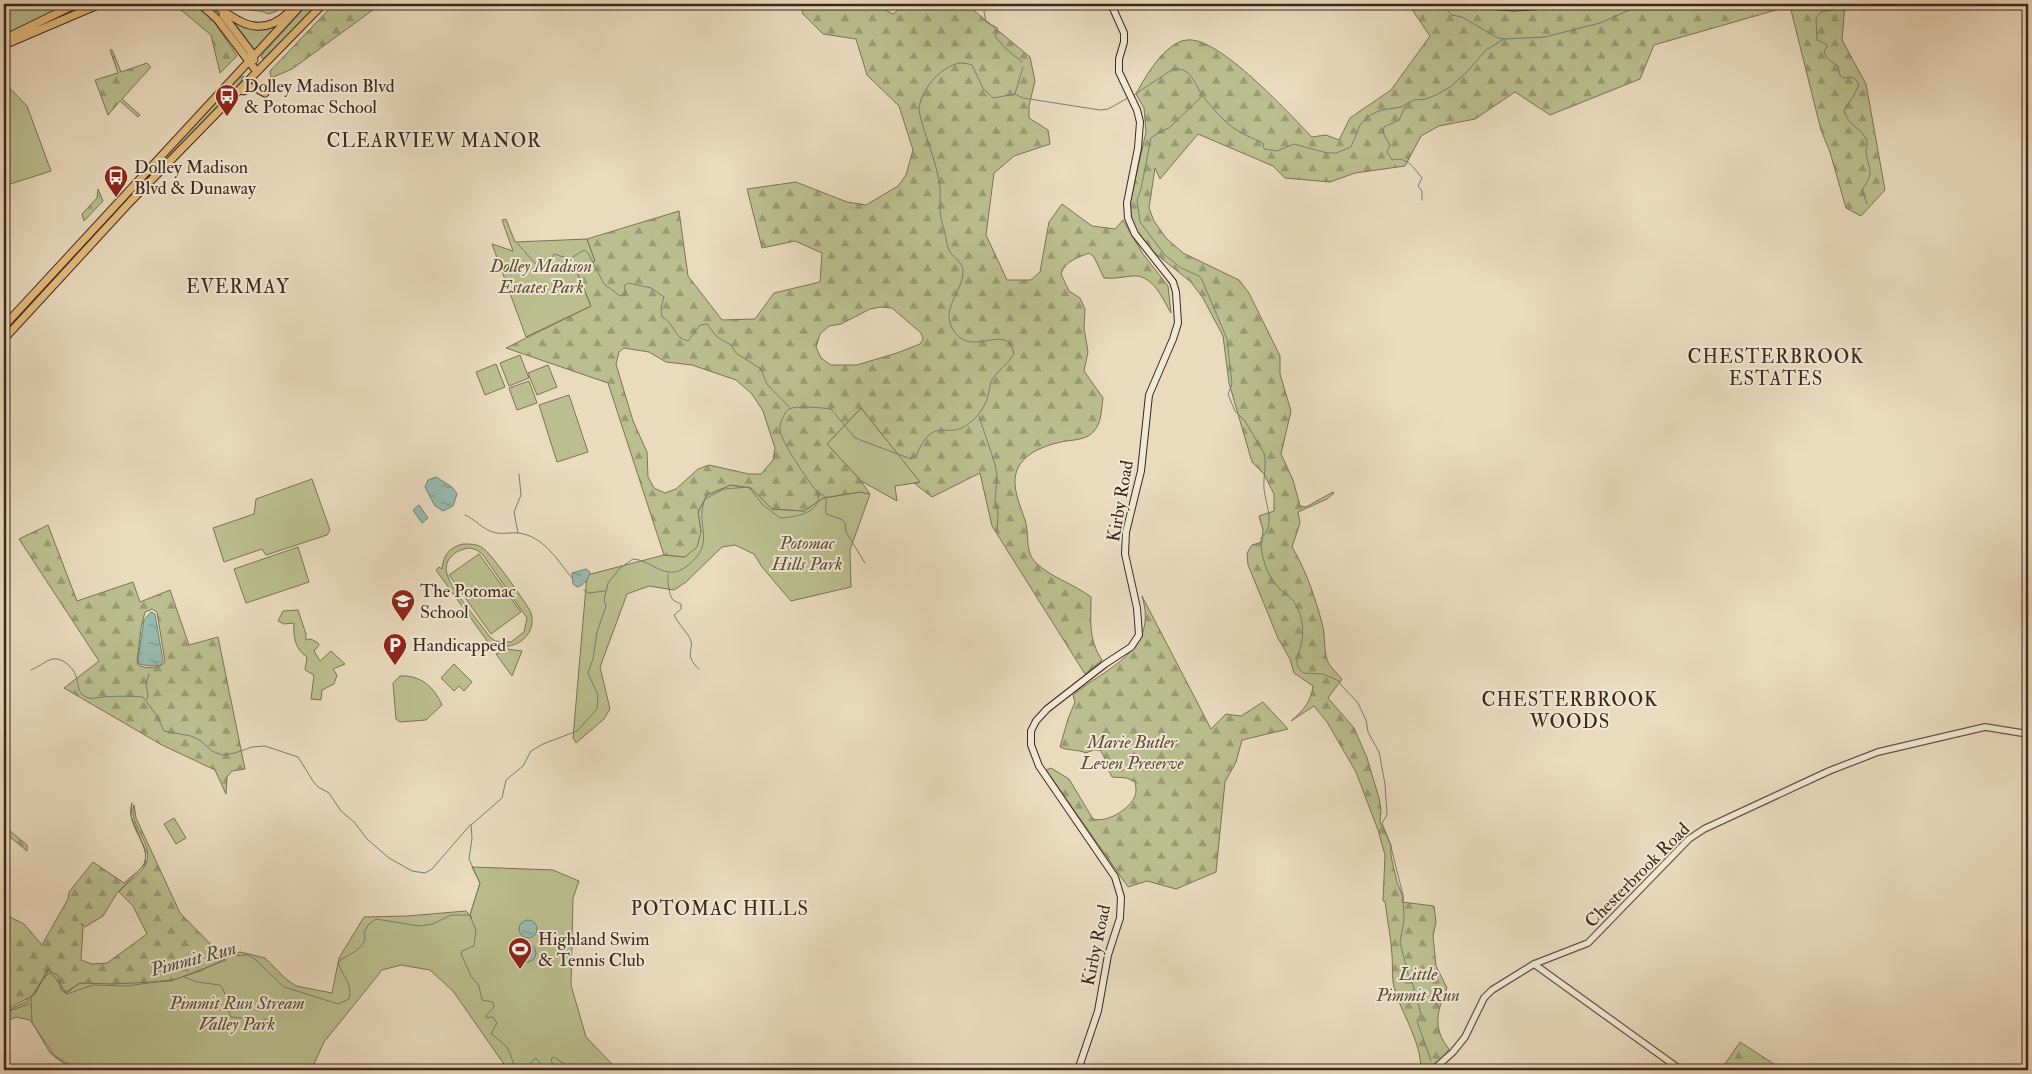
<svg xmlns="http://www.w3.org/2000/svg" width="2032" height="1074" font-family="'IM FELL Double Pica',serif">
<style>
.green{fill:#bbbf8f;stroke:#7c7354;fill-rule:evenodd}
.forest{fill:url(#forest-firs);stroke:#7c7354;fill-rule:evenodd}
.water{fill:url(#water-ripples);stroke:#748073}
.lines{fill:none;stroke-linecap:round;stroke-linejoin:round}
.stream{stroke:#748073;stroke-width:1}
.tertiary-casing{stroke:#695443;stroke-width:8}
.secondary-casing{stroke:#3e271a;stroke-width:8}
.primary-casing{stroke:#3e271a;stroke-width:9}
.motorway-casing{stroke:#3e271a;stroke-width:11}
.tertiary{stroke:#f1e8d5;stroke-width:5.5}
.secondary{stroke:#f1e8d5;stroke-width:6}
.primary{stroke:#e5be80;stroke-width:7}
.motorway{stroke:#e5be80;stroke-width:9}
.labels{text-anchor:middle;stroke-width:4;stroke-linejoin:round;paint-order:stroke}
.poi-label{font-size:18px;fill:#3e271a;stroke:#f1e8d5;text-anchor:start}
.park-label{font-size:18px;font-style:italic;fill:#5d4d37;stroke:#f1e8d5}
.street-label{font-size:18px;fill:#3e271a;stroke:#f1e8d5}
.neighbourhood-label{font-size:19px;letter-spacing:1px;fill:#3e271a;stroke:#f1e8d5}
.water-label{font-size:19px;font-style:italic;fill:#544c3f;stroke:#f1e8d5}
</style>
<defs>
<pattern id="forest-firs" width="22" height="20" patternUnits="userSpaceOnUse" patternTransform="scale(1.25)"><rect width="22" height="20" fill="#bbbf8f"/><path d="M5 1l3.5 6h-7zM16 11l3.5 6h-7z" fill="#999b74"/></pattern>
<pattern id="water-ripples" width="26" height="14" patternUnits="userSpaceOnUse" patternTransform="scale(1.25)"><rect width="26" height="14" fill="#98bbaf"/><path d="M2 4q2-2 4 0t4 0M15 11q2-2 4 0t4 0" fill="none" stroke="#7d988e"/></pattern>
</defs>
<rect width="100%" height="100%" fill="#eadbbf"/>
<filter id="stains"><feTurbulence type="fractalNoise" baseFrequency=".004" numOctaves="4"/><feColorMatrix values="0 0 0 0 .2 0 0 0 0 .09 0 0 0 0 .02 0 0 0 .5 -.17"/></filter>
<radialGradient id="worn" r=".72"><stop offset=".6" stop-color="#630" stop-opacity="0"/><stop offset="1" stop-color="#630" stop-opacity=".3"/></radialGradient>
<path class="green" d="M4 4H72L4 38Z
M308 4H320L265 58H262L261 56Z
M227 17 243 26 277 25 253 53Z
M244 76 239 85 176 153 124 204 123 201 236 79Z
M4 82 27 106 51 171 4 186Z
M113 213 112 216 77 253 4 337V334L31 301Z
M506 219 515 242 587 239 595 261 576 270 591 306 526 337 492 244 513 251 502 220Z
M520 355 529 378 509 386 500 363Z
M496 364 505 387 485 395 476 372Z
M548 365 557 387 537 395 528 373Z
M529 381 537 403 517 410 509 388Z
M569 395 588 452 557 462 539 405Z
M861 408 921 482 895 486 897 501 861 481 827 444Z
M312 479 330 530 327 535 266 555 262 549 224 562 213 528 254 514 256 499Z
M731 485 751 488 772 509 804 511 823 498 860 492 870 494 850 550 851 587 791 601 762 567 754 554 735 545 722 547 686 582 674 590 649 586 627 594 600 667 610 709 604 719 576 743 573 738 587 575 664 555 685 557 701 532 698 512 707 495Z
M463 544C472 544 479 544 485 550 492 555 528 605 531 613 537 634 517 650 497 646L493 649 436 570 439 567 442 569C443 555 450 547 463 544ZM470 548 477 550 483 555 527 618 524 632 511 642 495 641 489 636C479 621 453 592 448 577 441 561 455 549 470 548Z
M298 547 309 582 246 603 234 569Z
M479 554 521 612 491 634 449 575Z
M298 610 306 634V640L311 639 318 643 319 645 314 651 320 661 331 651 345 664 333 669 337 675 334 684 322 690 321 700 311 699 314 675 305 670 307 657C295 649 293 637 294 623L284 624 278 621 283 611Z
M507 649 522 651 512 676 496 654Z
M454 664 472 682 464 691 459 686 454 691 441 678Z
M400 676C421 675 434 687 442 705L426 720 400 722 396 719 393 683Z
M174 818 186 838 176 844 164 824Z
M472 867 553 870 579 881 573 898 571 985 586 1037 613 1065 631 1070H508L453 991 430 970 401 965 382 970 324 1042 313 1066V1070H73L55 1057 30 1020 16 1017 4 1022V1010H9L28 1001 27 996 34 995 49 969 66 993 80 983 163 978 240 952 265 958 286 979 296 986 332 993 339 958 364 917 407 916 466 911 472 918 470 915 480 883Z"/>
<path class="forest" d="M159 4H195L213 20 237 56 220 73 211 35 181 10Z
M234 4H281L277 11 269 14 261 11 237 9Z
M334 4H381L292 69 271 78 270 71Z
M804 4H874L893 14 905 4H966L1030 57 1035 81 1029 106V118L1048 130 1050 144 1014 156 994 173 986 235 1007 280H1031L1040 272 1049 222 1062 204 1092 226 1115 229 1123 220 1143 254 1168 286 1171 313C1162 298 1153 274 1132 276 1122 277 1114 279 1104 278L1094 257 1089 253C1077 258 1065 261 1061 274L1069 291 1080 298 1085 309 1084 328 1088 352 1084 371 1103 398C1101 410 1102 422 1094 431 1088 439 1075 440 1066 441 1045 445 1017 454 1015 479 1014 492 1021 508 1025 520 1030 535 1024 551 1036 563 1052 578 1074 584 1091 597 1091 621 1088 639 1102 660L1085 674 992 526 980 473 932 497 914 483 920 482 861 408 827 444 861 481 870 494 860 492 823 498 804 511 772 509 751 488 731 485 707 495 698 512 701 532 697 547 685 557 664 555 608 383 506 348 591 306 576 269 595 261 587 239 679 211 688 276 722 320 755 319 774 293 820 282 822 253 795 241 762 248 747 189 796 182 847 202 866 205 898 186 906 175 913 150 899 106 867 75 856 39 823 34 802 13ZM880 307 892 308 921 333 923 339 920 344 897 353 857 365H831L821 358 816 347 820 334 829 326 841 324 870 309ZM624 348 649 352 666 362 692 365 736 380 752 394 763 411 775 448 773 460 761 474H749L709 465 698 469 676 489 665 493 654 488 648 477 647 452 633 421 616 364 619 352Z
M1392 4H1845L1842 40 1866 84 1885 190 1861 216 1846 208 1830 152 1821 130 1790 6 1654 45 1640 79 1550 115 1515 92 1475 119 1439 126 1421 136 1405 166 1355 173 1330 182 1285 178 1273 166 1198 134 1160 179 1155 168 1149 208 1154 221 1166 238 1183 253 1239 280 1249 293 1280 356V374L1291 411 1281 454 1293 480 1300 506 1306 507 1333 492 1334 493 1327 499 1298 512 1300 523 1292 547C1306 570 1315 597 1322 623 1326 635 1323 655 1329 664 1332 669 1338 674 1342 679L1328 698 1354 728 1367 758 1379 798 1381 810 1380 822 1391 845V856L1397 882 1403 897 1402 902 1434 906 1436 922 1433 936 1436 966 1447 988C1437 1011 1432 1028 1449 1049L1441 1061 1430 1070H1421C1421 1043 1405 1019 1396 994 1391 981 1393 968 1392 955 1391 937 1387 919 1385 901H1383L1385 855 1378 830 1356 772 1327 722 1314 706 1291 721C1303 711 1311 702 1313 686L1294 673 1290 659 1278 638 1248 565 1247 553 1252 545 1262 542 1263 530 1259 516 1274 511V494L1264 474 1252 462 1229 383 1223 336 1203 298 1191 282 1156 254 1138 235 1131 223 1130 202 1146 132 1144 108 1136 94C1145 77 1165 42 1187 40 1219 36 1289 114 1312 137L1326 135 1339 140 1350 118 1391 90 1430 36 1409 5Z
M110 50H112L121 72 147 63 151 67 122 99 140 115 138 117 120 101 108 115 95 80 118 73Z
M98 189 103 201 84 221 82 214 97 198Z
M48 525 77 601 133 582 140 602 170 590 189 645 218 637 245 769 232 771 227 777 226 794 215 770 162 745 64 688 99 661 19 539ZM152 609 157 612 165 662C159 669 146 669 138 665L137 661 141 628 145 612Z
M1142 596 1211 729 1226 714 1241 716 1263 702 1288 729 1242 740 1236 762 1225 782 1216 872 1176 889 1147 881 1128 887 1046 770 1051 768 1069 779 1093 819C1107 823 1128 810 1134 798 1137 793 1136 787 1135 782L1127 778 1112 777C1107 768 1106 758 1100 750H1093L1086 753C1077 749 1068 751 1060 747L1068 719 1075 702 1073 695C1107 667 1159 651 1142 596Z
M132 803 131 816 146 851 145 864 117 893 103 916 85 927 81 923 83 927 81 960 92 964 107 963 147 934 133 906 119 892C126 883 138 876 144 867 158 846 127 826 134 805L136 818 180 913 226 960 171 981 113 984 80 983 66 992 48 969 34 995 4 1011V914L24 924 42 945 68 899 69 892 93 862 124 883C129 878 137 873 142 867 156 849 124 827 132 803Z
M4 826 27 845V851L4 832Z
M1740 1042 1780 1068 1790 1070H1721Z"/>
<path class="water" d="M436 477 452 487 457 494 453 506 443 511 435 506 425 487 428 480Z
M419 505 428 518 422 523 413 510Z
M586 569 590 572C589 578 584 586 577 587L573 584 572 573Z
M151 612 155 614 163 661 161 665 151 666 139 664 138 659 144 620Z
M519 929a9 9 0 1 1 18 0a9 9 0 1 1-18 0Z
M518 953a9 9 0 1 1 18 0a9 9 0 1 1-18 0Z"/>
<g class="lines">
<path class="stream" d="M1435 4 1445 8 1452 15 1462 17 1498 38 1504 39
M1841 4 1837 9 1821 12 1816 18 1817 40 1826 44 1827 47 1824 51C1826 60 1831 61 1838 66L1840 75 1843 78 1852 77 1856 80 1859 85 1853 97 1844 110C1847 124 1858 126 1865 137 1869 142 1866 147 1866 152 1869 173 1875 170 1862 190L1867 204
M986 5V4
M984 11 986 22 998 28 995 36 1005 48 1022 62
M1015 94 1023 67
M1134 95 1173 69C1191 67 1194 83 1202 95 1208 103 1216 112 1223 119 1233 130 1249 137 1263 143L1264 149 1277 151 1294 144 1327 153H1336L1351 147 1360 125 1370 115 1381 110 1401 107 1414 100 1426 99 1436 95 1450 87 1466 73 1486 50 1504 39 1545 37 1600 23 1634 8 1658 4
M1202 96 1169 128 1158 133 1151 138 1141 189 1137 200 1140 222 1164 254 1181 268 1199 276 1202 280 1227 339 1232 384 1228 394 1235 411 1245 421 1264 453C1267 465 1263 477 1264 489 1266 506 1276 526 1261 538 1260 555 1267 576 1279 588 1285 594 1293 598 1297 607 1303 618 1304 633 1301 645 1300 650 1297 655 1297 660 1296 665 1299 669 1303 673L1323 674 1339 681 1341 685 1358 703 1366 720 1368 732 1379 752 1385 784 1387 815 1382 823 1390 843 1403 895 1404 920 1400 942 1408 974 1413 985 1421 1014 1417 1021 1431 1061
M1405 107 1399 120 1384 127 1383 133 1390 145 1387 152 1392 160C1407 156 1413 167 1422 178L1418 186 1422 191V200
M517 243 543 272 548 268 554 254 570 259 584 250 588 253 604 284 620 296 626 294 624 286 628 283 651 288 664 297 661 308 662 317C675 323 672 337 688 341L700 325 707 324 717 337 731 345 736 353 761 369 767 384 789 407
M979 416 995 464 997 476 995 502 998 512 997 531
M519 474 521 495 514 512 518 533C544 536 557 560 572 578
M819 493C831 496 824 506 826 514L841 519 845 523 846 532 865 563
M465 515C475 519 482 529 493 532 501 535 510 532 518 533
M668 574C667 579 669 596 673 600 676 602 679 603 681 604V609L674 615C678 623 683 628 688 635 698 649 681 653 699 669
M584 590 588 593 605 591
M31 670C39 667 45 661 52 659 62 657 73 667 76 676 79 686 77 694 88 698 94 699 98 697 104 697 112 696 135 696 143 697L157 716 164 731 191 736 201 741 212 751 222 755 235 753 252 747 265 746 298 757 313 781 318 787 329 793 341 811 354 822 367 839 389 858 412 871 425 873 432 869 470 825
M147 699 148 695 146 684 149 674
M470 915 480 883 469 859 472 838 471 825 502 798 506 780 523 766 531 751 543 744 577 731 597 709 598 695 588 673 593 659 597 632 606 606 604 600 608 583 620 568 633 559C647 560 657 571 669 572 676 573 682 570 687 566 718 542 694 527 705 499L724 489 749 487 762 504 780 518C795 517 822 513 818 493 810 484 780 440 780 430 779 425 784 412 789 409 796 405 823 408 831 409L855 438 911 459 916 456C935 411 947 444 972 421 981 413 987 403 989 391 990 387 990 384 992 380 998 370 1008 364 1014 354 1007 319 971 362 952 328 941 307 964 291 963 270 962 262 954 258 950 252 948 249 946 241 946 237 944 228 940 218 940 208 940 199 941 190 939 181 935 157 924 135 919 111 919 92 940 66 960 63 964 63 969 64 972 65L983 88 993 98 1015 94 1023 98 1100 110 1108 109 1128 98
M470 916 476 930 474 946 462 951 461 954 471 976 479 986 482 1000 493 1002 494 1007 486 1016V1018L493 1017 497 1023 491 1034C496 1037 507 1046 509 1051 511 1055 513 1064 516 1070
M184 977 197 982 220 985C228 994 226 1008 231 1017L241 1018 255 1023 266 1019
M4 1013 29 1004
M78 1070 50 1053 32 1022 31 997 43 979 51 972 58 975 61 990 67 994 93 985 127 986 176 979 200 971 231 956 248 955 255 959 284 987 338 1004 349 999C353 983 342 976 338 962 347 954 370 948 364 933L368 925 376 919 419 926 433 924 451 915H469
M527 1070 530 1063 536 1058 544 1068H551L553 1066 551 1059 554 1057 573 1070"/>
<g class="tertiary-casing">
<path id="tertiary" d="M1534 964 1681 1070
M1433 1070 1453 1052 1465 1037 1484 998 1492 990 1534 964 1588 943 1689 839 1704 829 1829 771 1878 752 1985 727 2028 734"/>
</g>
<g class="secondary-casing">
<path id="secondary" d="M1078 1070 1098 1011 1108 955 1120 918 1121 897 1115 877 1039 766 1031 745V731L1036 721 1047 709 1105 664 1131 647 1139 635 1137 608 1125 554 1126 532 1141 471 1149 395 1173 339 1178 323 1176 292 1173 282 1135 234 1128 218 1127 203 1138 148 1140 122 1137 110 1119 72V59L1124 42V33L1111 4"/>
</g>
<g class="primary-casing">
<path id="primary" d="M200 4 217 19 257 72
M214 4C237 22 261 39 288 13
M223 15 251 52 254 60
M4 39 76 4
M4 45 100 4
M243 91 254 87 265 93
M4 326 302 4
M4 339 130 202 323 4"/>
</g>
<g class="motorway-casing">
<path id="motorway" d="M1487 4 1514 6 1547 4"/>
</g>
<use href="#tertiary" class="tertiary"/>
<use href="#secondary" class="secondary"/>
<use href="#primary" class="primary"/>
<use href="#motorway" class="motorway"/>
</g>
<defs>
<g id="bus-pin" transform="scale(1.25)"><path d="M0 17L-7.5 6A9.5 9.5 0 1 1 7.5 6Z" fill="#8f2418" stroke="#f1e8d5"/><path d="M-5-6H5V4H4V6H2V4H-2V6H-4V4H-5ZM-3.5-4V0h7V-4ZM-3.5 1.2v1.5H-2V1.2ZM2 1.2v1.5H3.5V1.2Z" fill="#fff"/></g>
<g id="school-pin" transform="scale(1.25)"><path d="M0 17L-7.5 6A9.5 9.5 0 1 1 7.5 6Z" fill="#8f2418" stroke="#f1e8d5"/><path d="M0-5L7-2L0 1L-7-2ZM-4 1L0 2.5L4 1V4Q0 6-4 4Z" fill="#fff"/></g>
<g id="parking-pin" transform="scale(1.25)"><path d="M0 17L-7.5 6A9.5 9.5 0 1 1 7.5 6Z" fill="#8f2418" stroke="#f1e8d5"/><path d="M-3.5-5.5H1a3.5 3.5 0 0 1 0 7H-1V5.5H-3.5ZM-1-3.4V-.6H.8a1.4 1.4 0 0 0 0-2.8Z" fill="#fff"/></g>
<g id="stadium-pin" transform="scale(1.25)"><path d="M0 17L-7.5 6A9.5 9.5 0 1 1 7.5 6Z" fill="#8f2418" stroke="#f1e8d5"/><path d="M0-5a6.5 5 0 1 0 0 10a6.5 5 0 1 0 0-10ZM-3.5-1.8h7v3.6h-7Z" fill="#fff"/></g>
</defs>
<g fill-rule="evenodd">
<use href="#bus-pin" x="227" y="96"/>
<use href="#bus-pin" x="116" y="177"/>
<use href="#school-pin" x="403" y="601"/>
<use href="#parking-pin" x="395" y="645"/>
<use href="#stadium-pin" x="520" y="949"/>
</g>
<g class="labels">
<g class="poi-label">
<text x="244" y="92">Dolley Madison Blvd<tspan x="244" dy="21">&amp; Potomac School</tspan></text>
<text x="134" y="173">Dolley Madison<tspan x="134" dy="21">Blvd &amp; Dunaway</tspan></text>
<text x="420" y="597">The Potomac<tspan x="420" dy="21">School</tspan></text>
<text x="412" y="651">Handicapped</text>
<text x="538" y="945">Highland Swim<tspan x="538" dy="21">&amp; Tennis Club</tspan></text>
</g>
<g class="park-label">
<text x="541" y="272">Dolley Madison<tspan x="541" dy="21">Estates Park</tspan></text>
<text x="807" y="549">Potomac<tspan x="807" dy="21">Hills Park</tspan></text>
<text x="1132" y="748">Marie Butler<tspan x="1132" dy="21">Leven Preserve</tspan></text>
<text x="1418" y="980">Little<tspan x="1418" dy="21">Pimmit Run</tspan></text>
<text x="237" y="1009">Pimmit Run Stream<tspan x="237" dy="21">Valley Park</tspan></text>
</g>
<g class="street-label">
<text transform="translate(1120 501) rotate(-80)" y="6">Kirby Road</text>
<text transform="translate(1637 875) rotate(-45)" y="6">Chesterbrook Road</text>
<text transform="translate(1096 945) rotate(-78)" y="6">Kirby Road</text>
</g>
<g class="neighbourhood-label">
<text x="434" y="147">CLEARVIEW MANOR</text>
<text x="238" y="293">EVERMAY</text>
<text x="1776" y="363">CHESTERBROOK<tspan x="1776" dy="22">ESTATES</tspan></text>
<text x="1570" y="706">CHESTERBROOK<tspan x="1570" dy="22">WOODS</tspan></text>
<text x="720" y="915">POTOMAC HILLS</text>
</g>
<g class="water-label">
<text transform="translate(193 958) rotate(-15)" y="7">Pimmit Run</text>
</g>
</g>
<rect width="2032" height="1074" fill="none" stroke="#eadbbf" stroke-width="20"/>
<rect x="5" y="5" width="2022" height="1064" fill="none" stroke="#3e271a" stroke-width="2.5"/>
<rect x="10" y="10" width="2012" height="1054" fill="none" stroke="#3e271a"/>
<rect width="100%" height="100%" filter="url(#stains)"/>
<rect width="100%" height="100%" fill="url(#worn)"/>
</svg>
